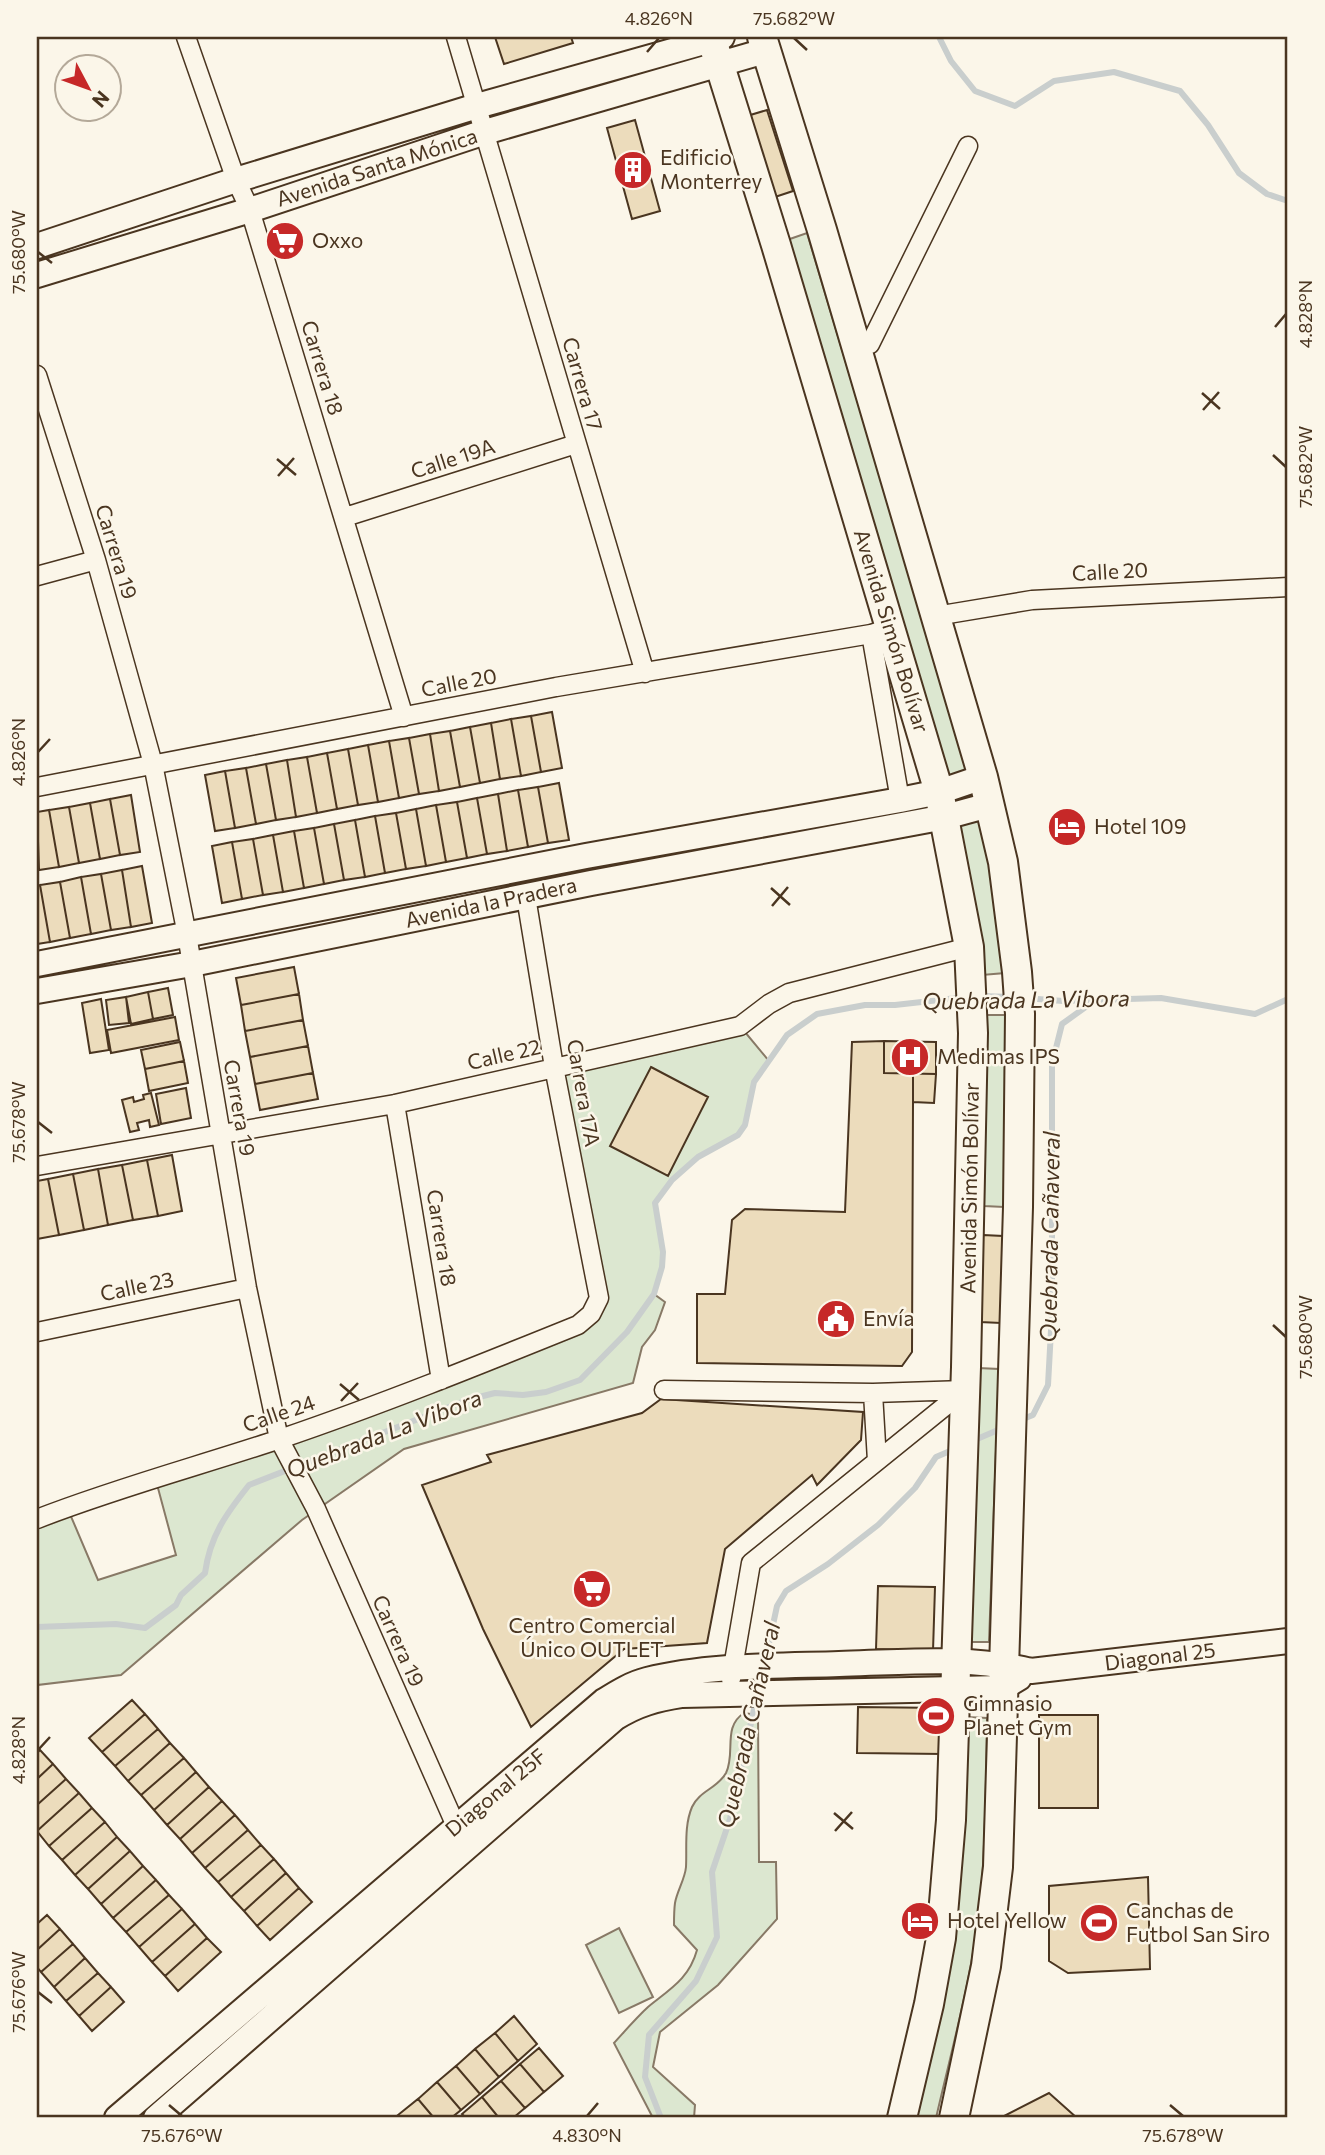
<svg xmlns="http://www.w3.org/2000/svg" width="1325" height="2155" font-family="Commissioner,sans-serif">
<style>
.green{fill:#dce7d0;stroke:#887966;stroke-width:2}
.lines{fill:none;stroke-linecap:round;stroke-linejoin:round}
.stream{stroke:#c9cecd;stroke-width:6}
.building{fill:#ecdcbc;stroke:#4a3520;stroke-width:2}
.street-casing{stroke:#4a3520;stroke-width:21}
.secondary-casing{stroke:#4a3520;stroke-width:28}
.primary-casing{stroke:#4a3520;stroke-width:32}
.street{stroke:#fbf6e9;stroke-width:18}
.secondary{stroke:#fbf6e9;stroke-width:24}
.primary{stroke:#fbf6e9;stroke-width:28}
.ticks{fill:none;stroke:#4a3520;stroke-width:2.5}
.labels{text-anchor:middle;stroke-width:5;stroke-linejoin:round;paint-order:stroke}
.poi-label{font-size:21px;fill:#4a3520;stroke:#fbf6e9;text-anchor:start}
.street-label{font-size:21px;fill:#4a3520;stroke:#fbf6e9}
.water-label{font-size:23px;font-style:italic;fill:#4a3520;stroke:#fbf6e9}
.neatline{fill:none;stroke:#4a3520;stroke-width:2.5}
.ticks-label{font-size:18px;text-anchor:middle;fill:#4a3520}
</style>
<rect width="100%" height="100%" fill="#fbf6e9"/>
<path class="green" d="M807 233 971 780 949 788 787 240Z
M979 808 1002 937 1005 973 982 975 955 815Z
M985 1015H1007L1004 1207 984 1206Z
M740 1026 769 1061 754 1082 745 1125 738 1135 698 1157 672 1180 655 1203 663 1252 662 1267 654 1294 665 1302 655 1330 642 1347 633 1383 404 1449 302 1520 121 1675 37 1685V1519L67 1507 98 1580 176 1555 155 1477 578 1325 599 1297 554 1067Z
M978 1368 999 1369 989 1642H970Z
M744 1713 758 1715 759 1862H776L777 1919 718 1985 660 2032 653 2067 695 2105 694 2118H653L614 2043C625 2031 636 2018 648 2007 670 1989 689 1979 697 1950L674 1925C674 1918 674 1910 675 1903 677 1891 685 1879 686 1867 687 1847 684 1826 692 1807 699 1791 718 1788 726 1773 736 1753 722 1727 744 1713Z
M966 1717 987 1718C986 1777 986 1835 981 1894 974 1970 953 2044 936 2118H915Z
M619 1928 653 1997 619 2013 586 1945Z"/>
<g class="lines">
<path class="stream" d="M939 37 951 61 975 91 1015 106 1054 81 1114 72 1180 91 1208 125 1239 173 1267 194 1288 201
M980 996 1011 997
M1025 998 1063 1001 1161 998 1255 1014 1288 999
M1018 1421 1033 1415 1048 1385 1052 1312V1064L1062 1024 1094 1001
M970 1442 1005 1427
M37 1627 116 1624 145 1628 176 1605 181 1595 205 1573C210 1536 226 1514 249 1485L467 1400 495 1393 523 1395 546 1392 580 1380 627 1332 654 1294 662 1267 663 1252 655 1203 672 1180 698 1157 738 1135 745 1125 754 1082 787 1035 817 1014 865 1005H895L966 997
M765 1662 777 1606 786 1591 828 1564 878 1525 915 1488 936 1457 957 1448
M661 2118 645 2077 649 2035 696 1981 717 1937 712 1872 730 1819 756 1700"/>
</g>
<path class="building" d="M495 37H571L573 43 504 64Z
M767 110 793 191 772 198 747 116Z
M635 120 660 211 632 219 607 128Z
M552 712 562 768 541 772 531 716Z
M531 716 541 772 521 776 511 719Z
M511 719 521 776 500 779 491 723Z
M491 723 500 779 480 783 470 727Z
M470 727 480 783 460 787 450 731Z
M450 731 460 787 439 791 430 734Z
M430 734 439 791 419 794 409 738Z
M409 738 419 794 399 798 389 741Z
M389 741 399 798 378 802 368 745Z
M368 745 378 802 358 805 348 749Z
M348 749 358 805 337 809 327 753Z
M327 753 337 809 317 813 307 757Z
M307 757 317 813 296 817 287 760Z
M287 760 296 817 276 820 266 764Z
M266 764 276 820 256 824 246 768Z
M246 768 256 824 235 828 225 771Z
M225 771 235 828 215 831 205 775Z
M559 783 569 840 548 843 538 787Z
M538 787 548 843 528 847 518 790Z
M518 790 528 847 507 851 498 794Z
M498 794 507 851 487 854 477 798Z
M131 795 140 852 120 855 110 799Z
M477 798 487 854 467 858 457 802Z
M110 799 120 855 100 859 90 803Z
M457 802 467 858 446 862 436 805Z
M90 803 100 859 79 863 69 807Z
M436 805 446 862 426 866 416 809Z
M69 807 79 863 59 867 49 810Z
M416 809 426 866 406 869 396 813Z
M49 810 59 867 39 870 37 812Z
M396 813 406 869 385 873 375 816Z
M375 816 385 873 365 877 355 820Z
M355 820 365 877 344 880 334 824Z
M334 824 344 880 324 884 314 828Z
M314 828 324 884 304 888 294 831Z
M294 831 304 888 283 892 273 835Z
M273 835 283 892 263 895 253 839Z
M253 839 263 895 242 899 232 842Z
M232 842 242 899 222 903 212 846Z
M142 866 152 923 131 927 122 870Z
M122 870 131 927 111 930 101 874Z
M101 874 111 930 91 934 81 877Z
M81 877 91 934 70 938 60 882Z
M60 882 70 938 50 942 40 885Z
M40 885 50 942 37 944V886Z
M294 967 299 994 241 1005 236 978Z
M168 988 173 1015 153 1019 148 992Z
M148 992 153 1019 131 1024 126 997Z
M299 994 303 1020 245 1031 241 1005Z
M126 997 129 1023 109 1025 106 1000Z
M101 999 109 1050 90 1053 82 1003Z
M175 1017 179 1040 111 1053 107 1030Z
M303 1020 308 1046 250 1057 245 1031Z
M884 1041V1073L936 1074 934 1103 913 1102 912 1352 902 1366 697 1363V1294H725L732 1220 745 1209 845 1212 852 1042Z
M884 1041 936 1042V1074L884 1073Z
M180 1042 184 1061 145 1069 141 1050Z
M308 1046 313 1073 255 1084 250 1057Z
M184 1061 188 1083 149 1091 145 1069Z
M651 1067 708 1097 668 1176 610 1146Z
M313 1073 318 1099 260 1110 255 1084Z
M913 1074H936L934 1103 913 1102Z
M186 1088 191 1118 161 1124 156 1094Z
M151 1093 159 1125 150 1127 149 1120 137 1123 139 1130 130 1132 122 1100 133 1097 134 1102 144 1099 143 1095Z
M172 1155 182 1211 158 1216 147 1160Z
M147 1160 158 1216 133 1220 122 1165Z
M122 1165 133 1220 108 1225 98 1169Z
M98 1169 108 1225 84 1230 73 1174Z
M73 1174 84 1230 59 1235 48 1179Z
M48 1179 59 1235 37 1239V1181Z
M983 1235 1003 1236 1001 1323 980 1322Z
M661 1399 863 1412 861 1440 817 1485 812 1475 725 1549 707 1643 624 1649 531 1727 483 1629 422 1485 491 1462 487 1455 642 1413Z
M878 1586 935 1587 933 1651 876 1649Z
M132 1700 145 1714 102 1752 89 1738Z
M858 1707 944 1708 943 1754 857 1753Z
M145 1714 158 1729 115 1766 102 1752Z
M1039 1715H1098V1808H1039Z
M158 1729 170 1743 128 1781 115 1766Z
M170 1743 184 1758 141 1795 128 1781Z
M40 1750 53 1764 37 1779V1753Z
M184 1758 196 1772 154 1810 141 1795Z
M53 1764 66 1779 37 1805V1779Z
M196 1772 209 1787 167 1825 154 1810Z
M66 1779 79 1793 37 1831V1805Z
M209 1787 222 1801 180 1839 167 1825Z
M79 1793 92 1808 49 1846 37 1831Z
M222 1801 235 1815 192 1853 180 1839Z
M92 1808 105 1822 62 1860 49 1846Z
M235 1815 248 1830 205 1868 192 1853Z
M105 1822 117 1837 75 1875 62 1860Z
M248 1830 261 1845 218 1882 205 1868Z
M117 1837 130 1851 88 1889 75 1875Z
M261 1845 274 1859 231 1897 218 1882Z
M130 1851 143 1866 101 1904 88 1889Z
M274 1859 286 1873 244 1911 231 1897Z
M143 1866 156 1880 113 1918 101 1904Z
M286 1873 299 1888 257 1926 244 1911Z
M1148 1877 1150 1969 1068 1973 1049 1961V1886Z
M156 1880 169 1895 126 1932 113 1918Z
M299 1888 312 1902 270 1940 257 1926Z
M169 1895 182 1909 139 1947 126 1932Z
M182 1909 195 1924 152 1962 139 1947Z
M47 1915 60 1929 37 1950V1924Z
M195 1924 207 1938 165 1976 152 1962Z
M60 1929 73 1944 41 1972 37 1967V1950Z
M207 1938 221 1952 178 1991 165 1976Z
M73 1944 85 1958 54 1987 41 1972Z
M85 1958 98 1973 66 2001 54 1987Z
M98 1973 111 1987 79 2016 66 2001Z
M111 1987 124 2002 92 2031 79 2016Z
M514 2016 537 2044 518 2061 495 2033Z
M495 2033 518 2061 499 2077 475 2049Z
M539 2048 563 2076 544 2092 520 2064Z
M475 2049 499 2077 480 2094 456 2066Z
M520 2064 544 2092 525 2108 501 2081Z
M456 2066 480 2094 461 2110 437 2082Z
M501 2081 525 2108 513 2118H499L482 2097Z
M437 2082 461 2110 451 2118H434L418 2099Z
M1049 2093 1077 2118H1003L1004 2116Z
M482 2097 499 2118H466L462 2114Z
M418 2099 434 2118H401L398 2115Z"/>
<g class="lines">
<g class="street-casing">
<path id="street" d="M186 37 236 180 250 210 404 717
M456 37 645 673
M855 347 870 344 968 146
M37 375 96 560 153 764 187 935 247 1288 279 1439 316 1509 456 1826
M345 517 576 444
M37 576 96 560
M936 616 1032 600 1288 587
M871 634 900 800
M37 787 556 687 871 634 890 628
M395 1104 441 1380
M37 1166 395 1104 740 1026 769 1004 789 993 969 947
M37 1332 247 1288
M664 1390 873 1393 965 1390
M873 1393 877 1461
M37 1519C116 1488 199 1466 280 1439 380 1405 479 1365 578 1325L591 1314 599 1298 554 1067 526 897
M731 1679 751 1563 965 1390"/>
</g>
<g class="secondary-casing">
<path id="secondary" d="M37 246 236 180 477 106 722 37
M37 275 250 210 485 132 765 51
M37 964 586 856 900 800 939 792 983 777
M37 991 192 964 591 883 945 817 989 805
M117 2118 604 1701C617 1693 631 1684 647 1680 706 1665 778 1666 839 1664 903 1662 969 1656 1031 1671L1288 1641
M156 2118 615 1718C637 1704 656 1699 682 1695L1002 1688 1019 1678"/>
</g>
<g class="primary-casing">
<path id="primary" d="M711 37 776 245 939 792 969 947 973 1033 966 1367 951 1820 941 1938 929 2004 902 2118
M762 37 822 230 983 777 1003 862 1017 972 1020 1014 1018 1207 998 1867 986 1966 954 2118"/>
</g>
<use href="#street" class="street"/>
<use href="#secondary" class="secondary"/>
<use href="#primary" class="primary"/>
</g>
<path class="ticks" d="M794 38 807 50M647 52 659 38M38 252 52 263M1275 327 1286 314M1202 393 1220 409M1203 410 1219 392M1273 455 1286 467M277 459 296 475M278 476 294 458M38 752 50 739M771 888 790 905M772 906 788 887M38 1122 52 1133M1273 1325 1286 1337M340 1384 359 1400M341 1401 358 1383M38 1750 50 1737M834 1813 853 1829M835 1831 852 1812M38 1992 52 2003M169 2105 182 2116M1170 2105 1183 2116M587 2116 598 2103"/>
<defs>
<g id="building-disc" transform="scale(2.0125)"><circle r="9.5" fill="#c62828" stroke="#fbf6e9"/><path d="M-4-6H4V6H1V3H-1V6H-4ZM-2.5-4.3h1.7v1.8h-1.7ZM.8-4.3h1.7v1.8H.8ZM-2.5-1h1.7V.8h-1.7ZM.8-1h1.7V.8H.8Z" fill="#fff"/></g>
<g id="supermarket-disc" transform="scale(2.0125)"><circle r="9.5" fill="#c62828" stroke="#fbf6e9"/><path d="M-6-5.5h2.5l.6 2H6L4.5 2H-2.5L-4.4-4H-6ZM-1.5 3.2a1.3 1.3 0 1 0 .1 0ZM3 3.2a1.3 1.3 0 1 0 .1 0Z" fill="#fff"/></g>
<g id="hotel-disc" transform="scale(2.0125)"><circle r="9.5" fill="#c62828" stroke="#fbf6e9"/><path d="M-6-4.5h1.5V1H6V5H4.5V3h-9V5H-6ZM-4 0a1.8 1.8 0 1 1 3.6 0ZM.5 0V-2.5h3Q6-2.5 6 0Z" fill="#fff"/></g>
<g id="hospital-disc" transform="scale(2.0125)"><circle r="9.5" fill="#c62828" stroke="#fbf6e9"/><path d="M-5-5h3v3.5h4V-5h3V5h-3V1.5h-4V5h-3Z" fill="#fff"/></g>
<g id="civic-disc" transform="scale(2.0125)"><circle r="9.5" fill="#c62828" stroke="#fbf6e9"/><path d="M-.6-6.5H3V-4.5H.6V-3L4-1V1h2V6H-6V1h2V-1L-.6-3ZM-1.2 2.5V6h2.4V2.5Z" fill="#fff"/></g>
<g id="stadium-disc" transform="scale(2.0125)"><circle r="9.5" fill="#c62828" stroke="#fbf6e9"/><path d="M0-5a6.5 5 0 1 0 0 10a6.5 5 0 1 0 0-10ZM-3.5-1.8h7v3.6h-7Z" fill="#fff"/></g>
</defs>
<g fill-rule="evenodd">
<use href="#building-disc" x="633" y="170"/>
<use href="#supermarket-disc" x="285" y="241"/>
<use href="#hotel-disc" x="1067" y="827"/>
<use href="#hospital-disc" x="910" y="1057"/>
<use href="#civic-disc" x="836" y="1319"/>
<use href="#supermarket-disc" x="592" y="1589"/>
<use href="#stadium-disc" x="936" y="1716"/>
<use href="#hotel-disc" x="920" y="1921"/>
<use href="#stadium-disc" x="1099" y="1923"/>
</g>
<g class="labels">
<g class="poi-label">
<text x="660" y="165">Edificio<tspan x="660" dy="24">Monterrey</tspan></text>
<text x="312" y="248">Oxxo</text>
<text x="1094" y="834">Hotel 109</text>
<text x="937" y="1064">Medimas IPS</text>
<text x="863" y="1326">Envía</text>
<text x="592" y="1633" text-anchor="middle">Centro Comercial<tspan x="592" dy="24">Único OUTLET</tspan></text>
<text x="963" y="1711">Gimnasio<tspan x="963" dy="24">Planet Gym</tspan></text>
<text x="1126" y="1918">Canchas de<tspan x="1126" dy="24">Futbol San Siro</tspan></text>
<text x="947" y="1928">Hotel Yellow</text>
</g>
<g class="street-label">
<text transform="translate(377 168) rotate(-18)" y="7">Avenida Santa Mónica</text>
<text transform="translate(322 368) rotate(73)" y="7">Carrera 18</text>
<text transform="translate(582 384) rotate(74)" y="7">Carrera 17</text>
<text transform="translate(453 459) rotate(-18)" y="7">Calle 19A</text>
<text transform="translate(116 552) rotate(73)" y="7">Carrera 19</text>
<text transform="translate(1110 572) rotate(-3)" y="7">Calle 20</text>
<text transform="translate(891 631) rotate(73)" y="7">Avenida Simón Bolívar</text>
<text transform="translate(459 683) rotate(-11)" y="7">Calle 20</text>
<text transform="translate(491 903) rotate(-12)" y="7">Avenida la Pradera</text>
<text transform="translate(504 1055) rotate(-13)" y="7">Calle 22</text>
<text transform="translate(583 1093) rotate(80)" y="7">Carrera 17A</text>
<text transform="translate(239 1108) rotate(80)" y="7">Carrera 19</text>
<text transform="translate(970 1188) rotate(-89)" y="7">Avenida Simón Bolívar</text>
<text transform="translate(441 1238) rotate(81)" y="7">Carrera 18</text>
<text transform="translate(137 1287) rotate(-12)" y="7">Calle 23</text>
<text transform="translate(279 1414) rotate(-19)" y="7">Calle 24</text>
<text transform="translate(398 1641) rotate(66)" y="7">Carrera 19</text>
<text transform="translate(1160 1657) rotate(-7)" y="7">Diagonal 25</text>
<text transform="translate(496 1793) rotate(-40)" y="7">Diagonal 25F</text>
</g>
<g class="water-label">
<text transform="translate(1026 1000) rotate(-1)" y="8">Quebrada La Vibora</text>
<text transform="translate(1050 1237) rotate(-89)" y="8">Quebrada Cañaveral</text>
<text transform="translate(384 1434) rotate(-21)" y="8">Quebrada La Vibora</text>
<text transform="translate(749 1725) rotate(-77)" y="8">Quebrada Cañaveral</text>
</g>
</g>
<rect width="1325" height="2155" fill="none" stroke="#fbf6e9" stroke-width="77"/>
<g transform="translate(88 88) rotate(131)"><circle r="33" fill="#fbf6e9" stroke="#b4a999" stroke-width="2"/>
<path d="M0-5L12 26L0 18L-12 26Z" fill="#c62828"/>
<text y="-10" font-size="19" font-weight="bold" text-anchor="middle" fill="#4a3520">N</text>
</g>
<rect x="38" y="38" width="1248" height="2078" class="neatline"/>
<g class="ticks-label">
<text x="659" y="25">4.826°N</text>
<text x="794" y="25">75.682°W</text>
<text transform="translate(19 252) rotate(-90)" y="6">75.680°W</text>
<text transform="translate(1306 314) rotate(-90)" y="6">4.828°N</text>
<text transform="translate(1306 467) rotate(-90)" y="6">75.682°W</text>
<text transform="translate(19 752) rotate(-90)" y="6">4.826°N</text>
<text transform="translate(19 1122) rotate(-90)" y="6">75.678°W</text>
<text transform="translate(1306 1337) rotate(-90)" y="6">75.680°W</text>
<text transform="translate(19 1750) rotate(-90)" y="6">4.828°N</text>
<text transform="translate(19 1992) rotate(-90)" y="6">75.676°W</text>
<text x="182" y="2142">75.676°W</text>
<text x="587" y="2142">4.830°N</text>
<text x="1183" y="2142">75.678°W</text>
</g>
</svg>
